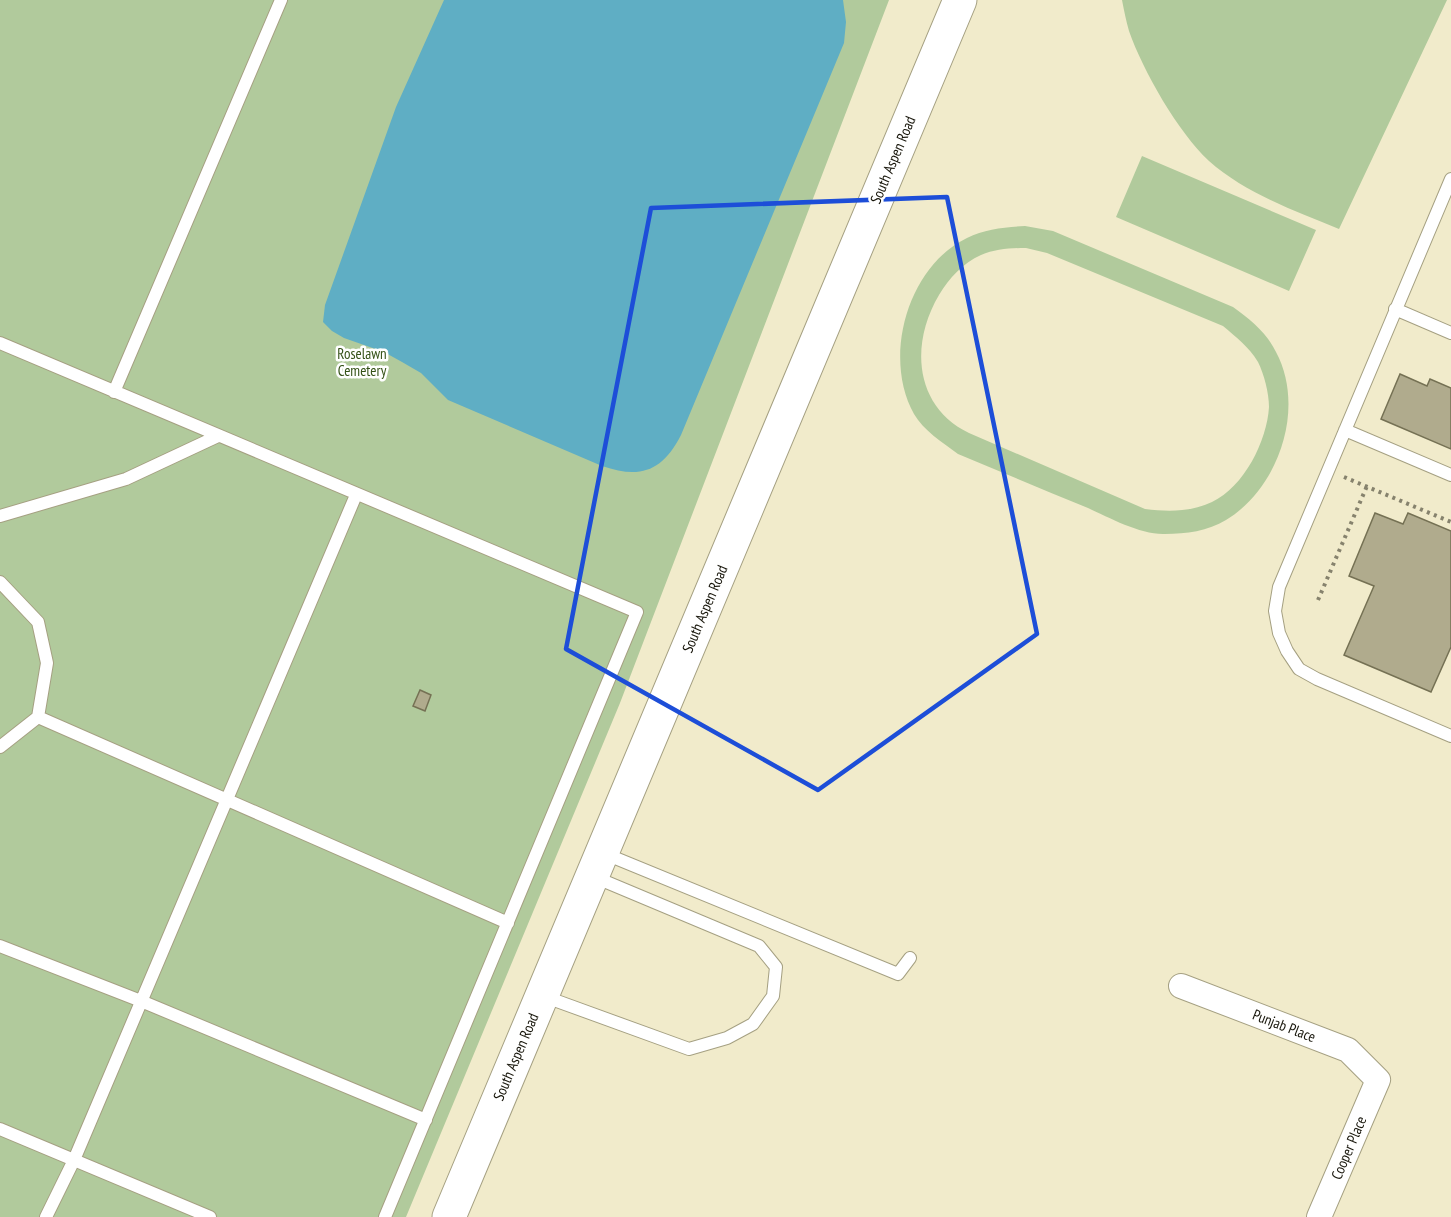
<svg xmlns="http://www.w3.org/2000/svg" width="1451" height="1217" font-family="'PT Sans Narrow',sans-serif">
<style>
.green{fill:#b1ca9c;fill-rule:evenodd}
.water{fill:#5faec4}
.building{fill:#b0ab8d;stroke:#757154;stroke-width:1.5}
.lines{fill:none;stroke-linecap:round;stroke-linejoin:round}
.lane-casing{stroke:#a5a082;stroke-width:14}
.street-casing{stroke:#a5a082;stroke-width:26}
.secondary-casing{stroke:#a5a082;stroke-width:35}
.path{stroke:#86826d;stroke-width:4;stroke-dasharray:3 4.5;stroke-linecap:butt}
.lane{stroke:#fff;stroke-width:12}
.street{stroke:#fff;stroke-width:24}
.secondary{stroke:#fff;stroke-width:33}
.marked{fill:none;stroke:#1d4ed8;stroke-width:4.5;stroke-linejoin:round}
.labels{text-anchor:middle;stroke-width:5;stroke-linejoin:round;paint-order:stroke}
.street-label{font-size:15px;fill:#17150a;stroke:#fff}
.park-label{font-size:15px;fill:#355218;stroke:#fff}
</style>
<rect width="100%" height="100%" fill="#f1ebcb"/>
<path class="green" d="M0 0H889L620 703 406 1217H0Z
M1122 0H1447L1339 229C1295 211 1245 193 1209 161 1178 132 1143 71 1129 31 1126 21 1124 10 1122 0Z
M1142 156 1316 230 1289 291 1116 217Z
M1025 226 1053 231 1233 307C1251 320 1266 332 1276 352 1306 408 1279 488 1226 520 1208 531 1186 534 1165 534 1141 535 1110 518 1088 508 1044 490 1001 472 958 454 943 443 923 430 914 414 882 357 908 266 967 238 985 229 1005 227 1025 226ZM1026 248 1047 253 1223 326C1236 337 1249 347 1258 362 1264 374 1269 393 1269 407 1267 441 1244 487 1212 502 1190 512 1169 512 1145 509L969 433C914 406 910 344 939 295 949 278 963 263 981 255 995 249 1011 248 1026 248Z"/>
<path class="water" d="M444 0H843L846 22 844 43 681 435C662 472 640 479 602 466L448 400 421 373 402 362 384 352 344 338 332 331 323 322 325 305 396 107Z"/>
<path class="building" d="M1400 374 1427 386 1430 379 1451 388V449L1381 419Z
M1375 513 1403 524 1408 513 1451 531V647L1431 692 1344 655 1374 586 1349 576Z
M420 690 431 695 425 711 413 706Z"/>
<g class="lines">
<g class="lane-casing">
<path id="lane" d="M1451 179 1279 587 1275 611 1279 633 1287 651 1299 669 1317 679 1451 736
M1395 309 1451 333
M0 343 637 612 385 1217
M114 392 281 0
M1345 430 1451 475
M0 516 126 479 218 436
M0 582 38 622 47 663 38 717 0 747
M38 717 508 923
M603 853 898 974 910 958
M0 946 141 1001 426 1120
M543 996 689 1049 727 1038 753 1024 773 996 776 967 759 946 592 876
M0 1129 210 1217
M46 1217 74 1160 356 495"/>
</g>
<g class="street-casing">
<path id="street" d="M1181 986 1348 1050 1378 1080 1319 1217"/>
</g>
<g class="secondary-casing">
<path id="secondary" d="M449 1217 960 0"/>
</g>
<path class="path" d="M1344 477 1451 522
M1318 600 1367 486"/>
<use href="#lane" class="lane"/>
<use href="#street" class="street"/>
<use href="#secondary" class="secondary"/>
</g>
<path class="marked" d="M947 197 1037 634 818 790 566 649 651 208Z"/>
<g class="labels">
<g class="street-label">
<text transform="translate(893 160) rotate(-67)" y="5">South Aspen Road</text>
<text transform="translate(705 609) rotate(-67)" y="5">South Aspen Road</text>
<text transform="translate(1284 1026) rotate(21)" y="5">Punjab Place</text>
<text transform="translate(516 1057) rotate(-67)" y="5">South Aspen Road</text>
<text transform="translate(1349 1148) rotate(-67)" y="5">Cooper Place</text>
</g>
<g class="park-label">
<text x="362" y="359">Roselawn<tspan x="362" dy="17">Cemetery</tspan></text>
</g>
</g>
</svg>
